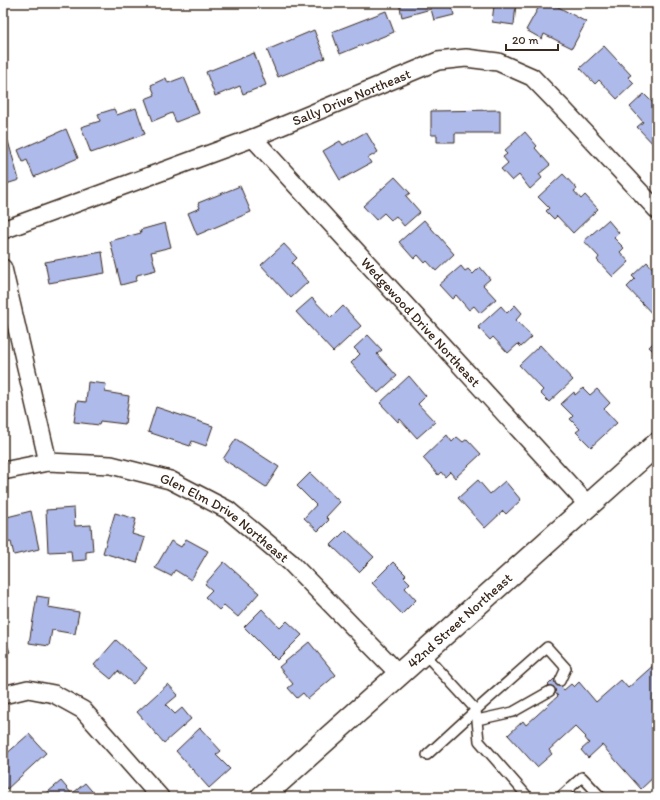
<svg xmlns="http://www.w3.org/2000/svg" width="660" height="800" font-family="Itim,sans-serif">
<style>
.building{fill:#aebaea;stroke:#3b2a1e}
.lines{fill:none;stroke-linecap:round;stroke-linejoin:round}
.lane-casing{stroke:#3b2a1e;stroke-width:12}
.street-casing{stroke:#3b2a1e;stroke-width:20}
.secondary-casing{stroke:#3b2a1e;stroke-width:25}
.lane{stroke:#fff;stroke-width:9}
.street{stroke:#fff;stroke-width:17}
.secondary{stroke:#fff;stroke-width:22}
.labels{text-anchor:middle;stroke-width:3;stroke-linejoin:round;paint-order:stroke}
.street-label{font-size:14px;fill:#3b2a1e;stroke:#fff}
</style>
<rect width="100%" height="100%" fill="#fff"/>
<filter id="ink" filterUnits="userSpaceOnUse"><feTurbulence type="fractalNoise" baseFrequency=".025" numOctaves="2"/><feDisplacementMap in="SourceGraphic" scale="8" xChannelSelector="R" yChannelSelector="G"/><feConvolveMatrix kernelMatrix="1 2 1 2 8 2 1 2 1" color-interpolation-filters="sRGB"/></filter>
<g filter="url(#ink)">
<path class="building" d="M399 3H451L454 15 434 20 431 9 402 17Z
M477 3H516L514 25 492 22 494 5Z
M541 3H551L586 22 572 48 544 34 542 39 526 30Z
M386 11 394 32 340 54 332 32Z
M314 30 325 58 278 77 267 50Z
M604 46 631 75 628 77 634 83 617 99 599 80 595 84 580 68Z
M254 53 266 85 243 94 240 86 215 96 206 72Z
M184 77 199 113 176 122 172 113 153 121 145 99 155 95 151 85 166 78 168 83Z
M644 94 657 107V148L637 127 643 122 630 107Z
M136 108 145 134 91 153 81 127 100 121 98 114 114 109 117 115Z
M500 110V133H455V142H437V135H431V111Z
M66 129 78 158 34 177 27 160 23 162 18 150Z
M366 132 378 152 368 158 371 163 340 180 323 151 340 141 343 145Z
M525 132 537 146 535 148 550 165 539 174 542 178 530 189 519 175 512 181 501 169 508 163 503 157 507 154 504 151Z
M8 141 19 180 3 185V142Z
M563 174 577 189 574 191 581 199 585 195 598 209 573 233 557 216 554 219 546 211 549 208 538 197Z
M395 177 410 193 406 196 420 212 404 226 396 216 391 220 384 213 376 220 363 206Z
M240 186 251 212 197 235 188 213 200 208 198 203Z
M424 220 454 254 436 271 427 261 425 263 418 255 414 259 399 242Z
M608 220 619 233 614 238 624 248 620 252 629 262 613 277 597 260 599 257 584 241Z
M165 223 171 247 151 252 156 270 137 275 136 281 121 285 110 241 141 233 140 230Z
M284 244 297 258 292 263 308 282 291 298 261 265Z
M102 252 105 273 49 283 45 262Z
M647 262 657 273V316L656 318 627 287 635 279 632 276Z
M461 266 465 271 468 269 473 274 480 267 490 279 483 285 496 299 480 313 474 306 469 310 456 295 452 299 439 285Z
M312 298 331 318 343 306 361 326 333 352 296 312Z
M515 305 522 313 516 320 532 337 521 347 518 344 508 353 493 337 490 340 478 327 501 306 507 313Z
M368 335 382 350 377 354 397 376 378 393 351 363 360 354 354 348Z
M657 339V355L649 347Z
M540 345 573 380 549 402 540 393 543 390 519 365Z
M409 376 426 396 418 404 435 422 417 438 400 419 398 422 380 403Z
M88 382 106 384 105 392 129 396 125 424 100 421 99 425 74 422 77 401 86 402Z
M583 388 590 395 597 389 610 403 604 409 617 423 591 447 576 432 580 429 570 419 573 416 561 404 574 392 575 395Z
M156 407 213 426 206 446 192 441 190 446 148 432Z
M447 435 452 442 457 437 463 442 467 439 481 454 455 478 450 472 445 477 441 472 438 475 423 458Z
M236 439 279 467 266 487 223 459Z
M310 473 340 502 326 517 329 520 318 531 304 518 316 505 297 486Z
M478 480 490 494 505 481 521 500 506 514 503 511 485 528 458 498Z
M74 508 75 526 91 525 93 551 86 552V560L72 561 71 551 48 552 46 510Z
M31 511 39 549 14 555 11 542 3 543V521L7 520V517Z
M115 513 136 519 132 534 145 538 137 563 103 553Z
M346 530 374 557 359 572 331 545Z
M186 539 208 551 191 580 175 570 171 576 155 568 171 541 181 547Z
M224 562 259 593 238 617 224 605 219 610 205 597 212 590 205 584Z
M393 562 406 575 404 577 410 583 405 588 416 600 402 614 372 583Z
M37 596 49 598 48 607 79 612 75 634 52 630 49 646 29 643Z
M262 609 280 628 287 621 302 635 277 660 244 627Z
M3 634 10 652 3 655Z
M116 640 147 668 133 684 118 671 111 679 94 665Z
M309 642 336 675 308 699 303 693 297 698 288 688 293 684 279 667Z
M657 662V774L641 789 602 745 588 758 581 750 589 743 585 738 586 737 575 726 549 750 552 754 537 767 508 735 523 721 526 725 558 696 548 685 554 679 564 690 571 684 574 687 579 682 596 702 621 680 628 688Z
M168 684 178 695 166 705 175 714 182 708 191 719 164 743 137 712Z
M200 728 221 751 216 755 230 769 209 788 176 751Z
M29 734 46 753 7 789 3 784V755L4 756Z
M61 781 72 794 85 783 97 797H42Z"/>
<g class="lines">
<g class="lane-casing">
<path id="lane" d="M423 652 476 710 427 755
M477 720 513 712 550 691
M528 797 479 741 476 710 547 647 566 668 560 681
M560 797 582 777 601 797"/>
</g>
<g class="street-casing">
<g id="street">
<path id="s1" d="M253 138 588 505"/>
<path id="s2" d="M3 230 253 138 438 61 466 58 498 62 532 77 564 110 657 210"/>
<path d="M3 268 48 462"/>
<path id="s3" d="M3 471 48 462 111 465 170 480 228 510 290 562 399 674"/>
<path d="M3 695 28 689 54 694 83 710 160 797"/>
</g>
</g>
<g class="secondary-casing">
<g id="secondary">
<path id="s4" d="M262 797 657 444"/>
</g>
</g>
<use href="#lane" class="lane"/>
<use href="#street" class="street"/>
<use href="#secondary" class="secondary"/>
</g>
</g>
<g class="labels">
<g class="street-label">
<text dy="5" stroke="none"><textPath href="#s2" startOffset="373">Sally Drive Northeast</textPath></text>
<text dy="5" stroke="none"><textPath href="#s1" startOffset="249">Wedgewood Drive Northeast</textPath></text>
<text dy="5" stroke="none"><textPath href="#s3" startOffset="236">Glen Elm Drive Northeast</textPath></text>
<text dy="5" stroke="none"><textPath href="#s4" startOffset="265">42nd Street Northeast</textPath></text>
</g>
</g>
<rect width="660" height="800" fill="none" stroke="#fff" stroke-width="16"/>
<rect x="8" y="8" width="644" height="784" fill="none" stroke="#3b2a1e" stroke-width="1.5" filter="url(#ink)"/>
<path d="M506 44v6h52v-6" fill="none" stroke="#3b2a1e" stroke-width="2"/>
<text x="512" y="44" font-size="12" fill="#3b2a1e" stroke="#ffffff" stroke-width="3" paint-order="stroke">20 m</text>
</svg>
